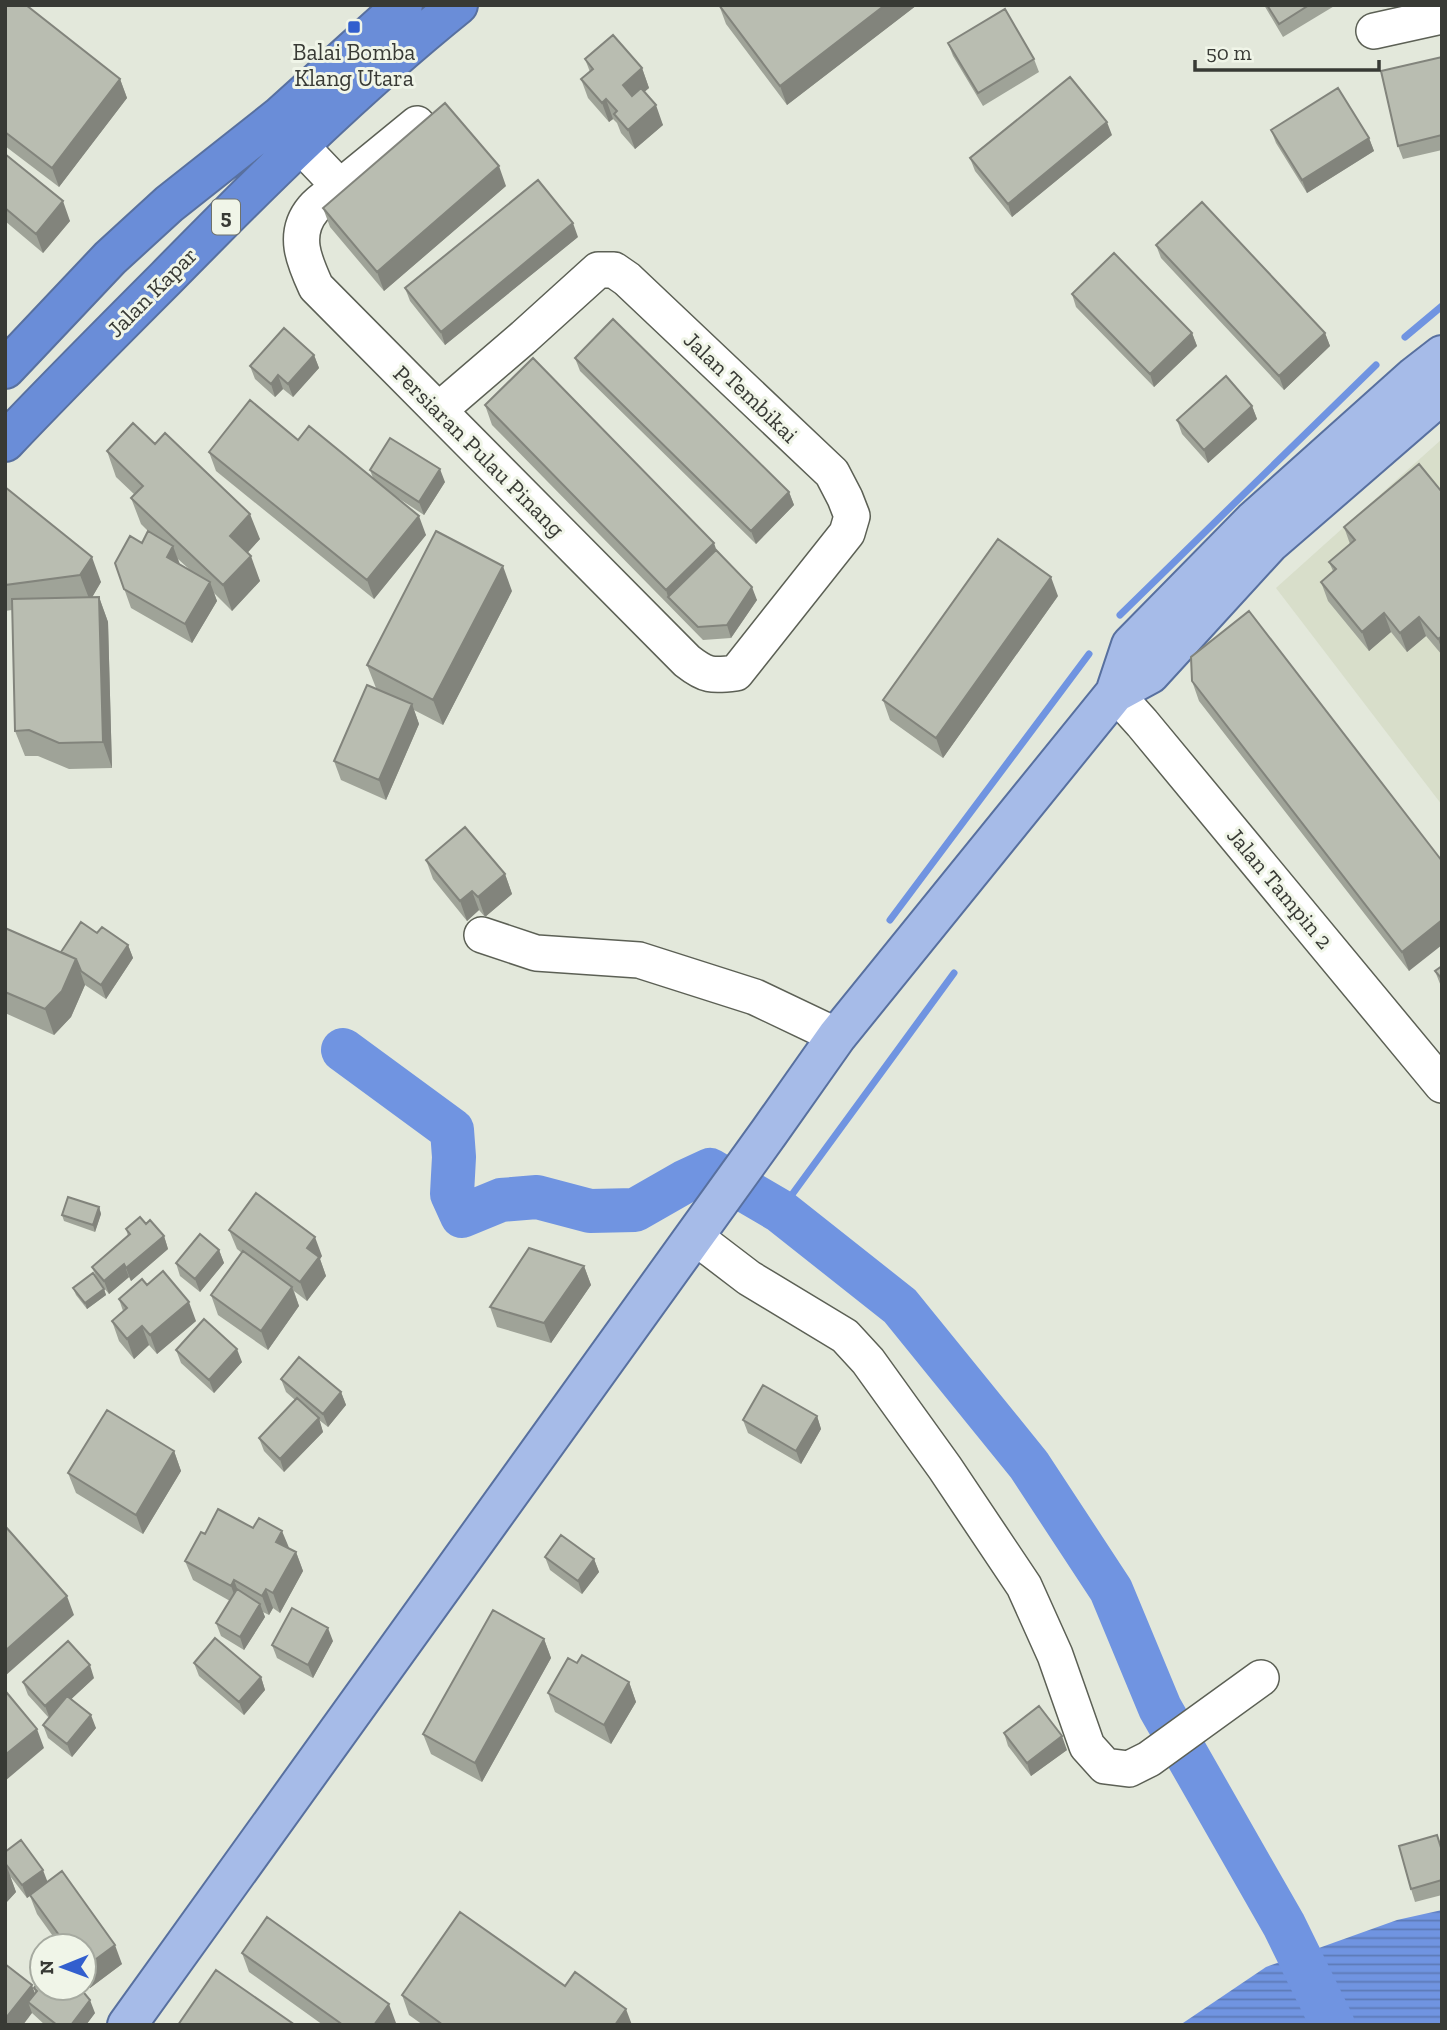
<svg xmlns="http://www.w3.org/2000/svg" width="1447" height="2030" font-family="'Zilla Slab',serif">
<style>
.built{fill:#d8deca}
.water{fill:url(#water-rules)}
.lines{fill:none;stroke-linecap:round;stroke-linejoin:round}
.stream{stroke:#7094e1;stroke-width:7}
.river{stroke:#7094e1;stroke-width:44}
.minor-casing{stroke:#5c6055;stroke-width:38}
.major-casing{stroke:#58709f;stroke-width:42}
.highway-casing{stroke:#58709f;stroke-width:42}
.minor{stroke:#fff;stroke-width:35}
.major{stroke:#a6bbe8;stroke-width:38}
.highway{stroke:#6a8dd8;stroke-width:38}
.wall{fill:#9fa398;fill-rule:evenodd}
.shaded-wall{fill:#82847c}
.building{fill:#b9bdb1;stroke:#82847c;stroke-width:2}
.poi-dot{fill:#325fce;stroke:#f0f5e8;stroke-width:2.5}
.labels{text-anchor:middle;stroke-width:6;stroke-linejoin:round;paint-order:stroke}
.shield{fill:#f0f5e8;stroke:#6f726b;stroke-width:2}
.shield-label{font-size:21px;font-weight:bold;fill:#383a35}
.poi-label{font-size:23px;fill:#383a35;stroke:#f0f5e8}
.street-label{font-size:23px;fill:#383a35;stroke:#f0f5e8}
</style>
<defs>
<pattern id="water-rules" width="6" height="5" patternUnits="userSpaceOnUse" patternTransform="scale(1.75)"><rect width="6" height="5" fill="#7094e1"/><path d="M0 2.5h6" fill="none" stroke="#5d7ab7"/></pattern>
</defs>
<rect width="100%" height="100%" fill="#e3e8db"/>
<path class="built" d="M1442 439V805L1276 588Z"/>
<path class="water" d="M1442 1910V2025H1180L1266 1967 1397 1920Z"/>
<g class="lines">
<path class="stream" d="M1405 337 1442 306
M1120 615 1376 365
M890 920 1089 654
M780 1211 954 973"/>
<path class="river" d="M343 1050 452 1130 454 1157 452 1194 462 1216 501 1200 537 1197 590 1211 635 1210 684 1182 710 1170 780 1211 900 1306 1029 1465 1111 1590 1160 1708 1284 1925 1333 2025"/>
<g class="minor-casing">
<path id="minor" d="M1374 31 1442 16
M300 145 340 187 417 124
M340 187C331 194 320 200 313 209 292 234 304 261 316 287L687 661C706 676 712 676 736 673L847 533 852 516 845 498 832 473 627 279 614 270H598L524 337 439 410
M1115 693 1142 723 1442 1085
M482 935 536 953 639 960 755 997 837 1036
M694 1236 749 1278 845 1336 868 1361 945 1468 1024 1586 1055 1655 1087 1746 1105 1766 1129 1769 1149 1759 1261 1678"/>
</g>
<g class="major-casing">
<path id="major" d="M1115 693 1150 674 1269 544 1442 394
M127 2025 770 1131 837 1036 1115 693 1131 645 1253 521 1415 376 1442 355"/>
</g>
<g class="highway-casing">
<path id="highway" d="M5 369 110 258 169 204 279 117 403 5
M5 442C58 386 112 332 166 278 259 183 354 89 458 5"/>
</g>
<use href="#minor" class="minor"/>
<use href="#major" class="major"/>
<use href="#highway" class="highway"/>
</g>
<path class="wall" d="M5 5 120 79 127 98 59 187 5 146Z
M719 5H917L787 105 726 24Z
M1264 5H1336L1283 37Z
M948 43 1034 59 1039 72 983 106 953 56Z
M1442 57V150L1403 159 1398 146Z
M585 59 642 68 649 88 644 92 663 125 635 149 621 133 617 123 613 119 609 122 588 98 581 79 590 72Z
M1271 130 1369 138 1374 151 1307 193 1276 143Z
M1112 135 1012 217 975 171 970 158Z
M5 154 70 221 43 253 5 221Z
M506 186 384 291 330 227 323 208Z
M578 237 445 345 410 301 405 288Z
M1156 245 1325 333 1330 346 1284 390 1161 258Z
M1072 294 1192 333 1197 346 1154 387 1076 307Z
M314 355 319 368 293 397 283 389 275 397 255 379 250 366Z
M575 358 789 492 794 505 756 544 580 371Z
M485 405 716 550 757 600 731 638 703 640 492 425Z
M1252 406 1257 419 1208 463 1182 434 1177 420Z
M298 440 373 478 370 470 445 482 424 515 395 496 426 535 374 599 216 471 209 452Z
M155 444 260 539 247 553 260 581 232 611 214 593 217 601 192 643 131 608 115 563 142 543 149 532 141 524 131 498 135 495 116 477 107 451ZM178 559 189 569 180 564Z
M5 487 101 582 92 597H99L108 622 112 768 69 769 38 756H25L15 731 12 610 5 611Z
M1442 492V655L1426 636 1407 652 1391 632 1369 651 1328 601 1321 582 1333 571 1329 562 1350 544 1344 527Z
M512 591 443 725 414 710 419 724 386 800 341 780 334 761 376 688 367 665Z
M1058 596 943 758 890 720 883 700Z
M1192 681 1442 861 1409 971 1199 701Z
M426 860 505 874 512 894 485 917 479 910 467 921 433 879Z
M5 928 61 952 97 933 128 945 133 958 106 999 85 985 71 1017 54 1035 5 1013Z
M1442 966V989L1435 971Z
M99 1207 101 1214 95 1232 64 1221 62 1215Z
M146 1224 164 1236 168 1249 131 1281 129 1277 109 1294 99 1282 104 1289 106 1295 87 1309 76 1295 73 1288 97 1279 92 1267 128 1236 126 1229Z
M229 1230 322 1256 320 1259 326 1276 307 1301 294 1291 299 1306 268 1350 218 1315 211 1295 242 1253 237 1249Z
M219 1250 224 1263 200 1292 180 1276 176 1263Z
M584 1266 591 1285 551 1343 497 1327 490 1307Z
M119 1299 196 1321 157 1354 149 1345 134 1359 119 1341 112 1321 123 1311Z
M176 1350 242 1362 214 1393 181 1363Z
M281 1379 341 1392 346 1405 328 1427 319 1420 323 1432 284 1472 264 1451 259 1438 295 1400 286 1392Z
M817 1416 821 1429 801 1464 748 1433 743 1420Z
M174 1451 181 1471 143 1534 76 1493 68 1473Z
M205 1534 289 1548 296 1552 303 1571 280 1613 273 1608 269 1615 263 1612 265 1617 244 1650 221 1636 216 1623 230 1601 193 1580 185 1561Z
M545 1557 594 1559 599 1572 582 1594 550 1570Z
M544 1639 551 1658 482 1782 431 1754 423 1734Z
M333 1641 313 1678 277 1658 272 1645Z
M194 1663 261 1677 265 1690 244 1715 199 1676Z
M94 1678 71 1699 96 1728 72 1757 48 1738 43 1725 49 1718 28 1695 23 1682Z
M629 1682 636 1702 611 1744 555 1712 548 1693Z
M1004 1733 1067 1750 1031 1776 1008 1746Z
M1437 1835 1442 1847V1895L1415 1902 1411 1889Z
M5 1852 47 1882 122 1964 90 1988 84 1979V1946H60L37 1914 30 1896 27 1898 10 1876 16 1892 5 1904Z
M242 1953 396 2023 395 2025H323L249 1972Z
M565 1986 632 2025H423L409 2015 402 1995Z
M34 1988 95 2013 86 2025H45L32 2013 5 2025 35 1993V1992Z"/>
<path class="shaded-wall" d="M885 5H917L787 105 780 86Z
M642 68 649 88 630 104 623 85Z
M120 79 127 98 59 187 52 168Z
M606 99 613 119 609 122 602 103Z
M656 105 663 125 635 149 628 130Z
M1107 122 1112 135 1012 217 1008 204Z
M1369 138 1374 151 1307 193 1302 180Z
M499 166 506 186 384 291 377 272Z
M63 201 70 221 43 253 36 234Z
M573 223 578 237 445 345 441 332Z
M1192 333 1197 346 1154 387 1150 374Z
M1325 333 1330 346 1284 390 1279 376Z
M314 355 319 368 293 397 288 384Z
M278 375 283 389 275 397 271 384Z
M1252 406 1257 419 1208 463 1204 450Z
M440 469 445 482 424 515 419 502Z
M789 492 794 505 756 544 751 531Z
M250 514 260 539 239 562 230 536Z
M419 516 426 535 374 599 367 580Z
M714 543 721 563 668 597 666 590Z
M173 546 180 565 167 557Z
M251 556 260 581 232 611 223 585Z
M92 557 101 582 90 601 80 575Z
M503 566 512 591 443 725 433 700Z
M1051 577 1058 596 943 758 936 738Z
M210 582 217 601 192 643 185 624Z
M752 587 757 600 731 638 727 625Z
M99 597 108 622 112 768 103 742Z
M1384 613 1391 632 1369 651 1362 632Z
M1419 617 1426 636 1407 652 1400 633Z
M1442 636V650L1438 639Z
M412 704 419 724 386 800 379 780Z
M505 874 512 894 485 917 478 897Z
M472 891 479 910 467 921 460 901Z
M1442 920V945L1409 971 1402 952Z
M128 945 133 958 106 999 101 985Z
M76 959 85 985 71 1017 54 1035 45 1009Z
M99 1207 101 1214 95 1232 93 1225Z
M164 1236 168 1249 131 1281 126 1268Z
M315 1237 322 1256 320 1259 326 1276 307 1301 300 1282 307 1248Z
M219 1250 224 1263 200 1292 195 1279Z
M124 1264 129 1277 109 1294 104 1281Z
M584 1266 591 1285 551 1343 544 1323Z
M292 1287 299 1306 268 1350 261 1331Z
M104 1289 106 1295 87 1309 85 1303Z
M189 1302 196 1321 157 1354 150 1335Z
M142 1326 149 1345 134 1359 127 1339Z
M237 1349 242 1362 214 1393 209 1380Z
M341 1392 346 1405 328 1427 323 1414Z
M817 1416 821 1429 801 1464 796 1451Z
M319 1418 323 1432 284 1472 280 1459Z
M174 1451 181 1471 143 1534 136 1515Z
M282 1531 290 1550 276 1542Z
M296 1552 303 1571 280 1613 273 1593Z
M594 1559 599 1572 582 1594 578 1581Z
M234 1580 241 1599 238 1605 231 1586Z
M266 1589 273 1608 269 1615 262 1596Z
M67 1596 74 1615 5 1676V1651Z
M260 1604 265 1617 244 1650 240 1637Z
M328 1628 333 1641 313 1678 308 1665Z
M544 1639 551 1658 482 1782 475 1763Z
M90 1665 94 1678 50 1719 45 1706Z
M261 1677 265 1690 244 1715 239 1702Z
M629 1682 636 1702 611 1744 604 1725Z
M91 1715 96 1728 72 1757 67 1744Z
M37 1729 44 1748 5 1781V1755Z
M1062 1736 1067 1750 1031 1776 1027 1763Z
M7 1867 16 1892 5 1904V1868Z
M43 1870 48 1883 27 1898 22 1885Z
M115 1945 122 1964 90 1988 84 1968Z
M32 1985 39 2005 28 2002 32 2013 23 2025H5V2019Z
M90 2000 95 2013 86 2025H71Z
M389 2004 396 2023 395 2025H374Z
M626 2009 632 2025H615Z"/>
<path class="building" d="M5 5H26L120 79 52 168 5 132Z
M719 5H885L780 86Z
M1267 5H1309L1279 24Z
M1005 9 1034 59 978 93 948 43Z
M613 35 642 68 623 85 632 96 641 88 656 105 628 130 614 114 617 111 606 99 602 103 581 79 593 69 585 59Z
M1442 57V135L1398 146 1381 71Z
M1070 77 1107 122 1008 204 970 158Z
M1338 88 1369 138 1302 180 1271 130Z
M445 103 499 166 377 272 323 208Z
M5 154 63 201 36 234 5 208Z
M538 180 573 223 441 332 405 288Z
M1202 202 1325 333 1279 376 1156 245Z
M1114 253 1192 333 1150 374 1072 294Z
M613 319 789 492 751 531 575 358Z
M284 328 314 355 288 384 278 375 271 384 250 366Z
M533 358 714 543 666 590 485 405Z
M1226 376 1252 406 1204 450 1177 420Z
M250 400 298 440 309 426 419 516 367 580 209 452Z
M133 423 155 444 165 433 250 514 230 536 251 556 223 585 131 498 143 486 107 451Z
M390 438 440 469 419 502 370 470Z
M1419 464 1442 492V636L1438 639 1419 617 1400 633 1384 613 1362 632 1321 582 1336 569 1329 562 1355 540 1344 527Z
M5 487 92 557 80 575 5 585Z
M148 531 173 546 167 557 210 582 185 624 124 589 115 563 130 536 142 543Z
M436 531 503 566 433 700 367 665Z
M998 539 1051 577 936 738 883 700Z
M716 550 752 587 727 625 698 627 668 597Z
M99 597 103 742 59 743 29 730 15 731 12 599Z
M1249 611 1442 861V920L1402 952 1192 681 1191 657Z
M367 685 412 704 379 780 334 761Z
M465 827 505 874 478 897 472 891 460 901 426 860Z
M81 922 97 933 102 927 128 945 101 985 81 971 76 959 61 952Z
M5 928 76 959 62 991 45 1009 5 992Z
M1442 966V979L1435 971Z
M256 1193 315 1237 307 1248 319 1257 300 1282 229 1230Z
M68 1197 99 1207 93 1225 62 1215Z
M140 1217 146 1224 150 1220 164 1236 126 1268 124 1264 104 1281 92 1267 130 1234 126 1229Z
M200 1234 219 1250 195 1279 176 1263Z
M529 1248 584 1266 544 1323 490 1307Z
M243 1251 292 1287 261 1331 211 1295Z
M163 1271 189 1302 150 1335 142 1326 127 1339 112 1321 127 1308 119 1299 142 1279 147 1285Z
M93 1273 104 1289 85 1303 73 1288Z
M204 1319 237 1349 209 1380 176 1350Z
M299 1357 341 1392 323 1414 281 1379Z
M763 1385 817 1416 796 1451 743 1420Z
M297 1398 319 1418 280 1459 259 1438Z
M107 1410 174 1451 136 1515 68 1473Z
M218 1509 253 1528 259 1518 282 1531 276 1542 296 1552 273 1593 266 1589 262 1596 234 1580 231 1586 185 1561 201 1532 205 1534Z
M5 1526 67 1596 5 1651Z
M561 1535 594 1559 578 1581 545 1557Z
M237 1589 260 1604 240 1637 216 1623Z
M292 1608 328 1628 308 1665 272 1645Z
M493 1610 544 1639 475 1763 423 1734Z
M215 1638 261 1677 239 1702 194 1663Z
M68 1641 90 1665 45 1706 23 1682Z
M582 1655 629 1682 604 1725 548 1693 568 1658 577 1663Z
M7 1693 37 1729 5 1755V1695Z
M67 1696 91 1715 67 1744 43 1725Z
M1039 1706 1062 1736 1027 1763 1004 1733Z
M1437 1835 1442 1851V1880L1411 1889 1399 1846Z
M21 1840 43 1870 22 1885 5 1863V1852Z
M62 1871 115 1945 84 1968V1946H67L30 1895Z
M460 1912 565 1986 575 1972 626 2009 615 2025H443L402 1995Z
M267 1917 389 2004 374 2025H343L242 1953Z
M5 1964 32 1985 5 2019Z
M216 1970 295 2025H178Z
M42 1978V1988H80L90 2000 71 2025H57L28 2002 37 1991 34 1988Z"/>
<rect class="poi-dot" x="347" y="20" width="14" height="14" rx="3.5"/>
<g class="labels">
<rect class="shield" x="212" y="199.5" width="28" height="35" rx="5"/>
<g class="shield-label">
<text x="226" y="224">5</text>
</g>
<g class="poi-label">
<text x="354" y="60">Balai Bomba<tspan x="354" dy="26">Klang Utara</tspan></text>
</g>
<g class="street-label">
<text transform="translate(152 292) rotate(-45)" y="8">Jalan Kapar</text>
<text transform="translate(741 387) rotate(44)" y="8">Jalan Tembikai</text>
<text transform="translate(479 451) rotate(45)" y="8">Persiaran Pulau Pinang</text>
<text transform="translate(1280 888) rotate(50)" y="8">Jalan Tampin 2</text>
</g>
</g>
<rect width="1447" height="2030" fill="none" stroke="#383a35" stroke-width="14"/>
<g transform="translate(63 1967) rotate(269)"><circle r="33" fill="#f0f5e8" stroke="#a6aaa0" stroke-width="2"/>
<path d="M0-5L12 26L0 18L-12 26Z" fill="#325fce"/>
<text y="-10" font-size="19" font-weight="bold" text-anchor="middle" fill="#383a35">N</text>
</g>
<path d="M1195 60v10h184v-10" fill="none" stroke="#383a35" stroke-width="3.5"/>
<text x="1206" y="60" font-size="21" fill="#383a35" stroke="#f0f5e8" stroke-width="5" paint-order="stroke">50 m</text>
</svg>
